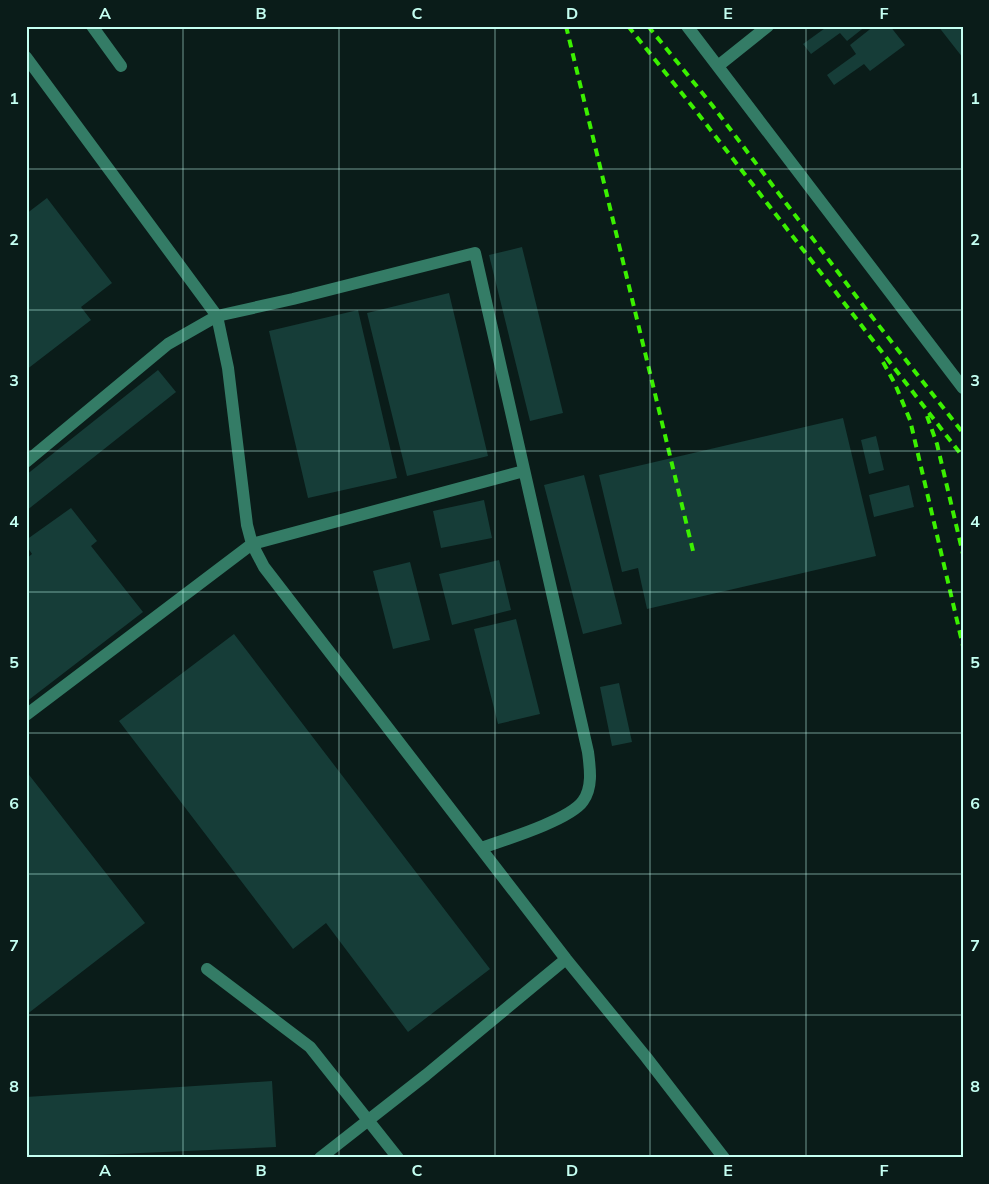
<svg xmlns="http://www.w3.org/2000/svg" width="989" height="1184" font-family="Mulish,sans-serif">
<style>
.building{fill:#163d38}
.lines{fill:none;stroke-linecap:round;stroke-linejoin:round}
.minor{stroke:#347c66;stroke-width:12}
.rail{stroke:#3bf000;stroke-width:4;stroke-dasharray:8 6;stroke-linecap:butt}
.grid{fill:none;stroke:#c5fff2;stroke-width:1;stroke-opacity:0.55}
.neatline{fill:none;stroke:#c5fff2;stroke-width:2}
.grid-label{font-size:16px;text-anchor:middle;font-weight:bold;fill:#c5fff2}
</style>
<rect width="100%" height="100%" fill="#0a1c19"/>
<path class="building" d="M828 26H866L847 41 840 33 811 54 803 44Z
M874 26H890L905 45 870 71 864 64 834 85 827 75 856 54 850 45Z
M938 26H963V58Z
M47 198 112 283 81 307 91 320 26 370V214Z
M522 247 563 413 530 421 489 255Z
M449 293 488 456 407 476 367 313Z
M358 310 397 478 308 498 269 331Z
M158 370 176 392 26 511V475Z
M843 418 876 556 647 609 638 568 622 572 599 475Z
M876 436 884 470 869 474 861 440Z
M584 475 622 624 583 634 544 485Z
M909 485 914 507 874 517 869 495Z
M484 500 492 538 441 548 433 511Z
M71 508 97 541 91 546 143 612 26 702V559L32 554 26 545V540Z
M499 560 511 610 452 625 439 574Z
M410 562 430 640 393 649 373 571Z
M516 619 540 714 498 724 474 629Z
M234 634 490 969 408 1032 326 923 293 949 119 721Z
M619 683 632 742 612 746 600 687Z
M26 771 145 923 26 1015Z
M272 1081 276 1147 26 1158V1097Z"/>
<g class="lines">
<path class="minor" d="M92 26 121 66
M687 26 963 388
M26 57 217 316 228 368 247 525 252 544 264 567 566 959 646 1057 724 1158
M718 66 768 26
M26 462 168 344 217 316 293 299 475 253 588 752C590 768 593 787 583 801 570 820 504 840 481 848
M26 715 252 544 524 471
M207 969 310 1047 398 1158
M320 1158 426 1075 566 959"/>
<path class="rail" d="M566 26 694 555
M628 26 696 111 963 457
M648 26 712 105 862 304 963 433
M883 362 895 384 910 420 963 646
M927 416 937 444 963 554"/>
</g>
<path class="grid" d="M183 26V1158M339 26V1158M495 26V1158M650 26V1158M806 26V1158M26 169H963M26 310H963M26 451H963M26 592H963M26 733H963M26 874H963M26 1015H963"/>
<rect width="989" height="1184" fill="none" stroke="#0a1c19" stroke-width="55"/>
<rect x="28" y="28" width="934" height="1128" class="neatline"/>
<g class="grid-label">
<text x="105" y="19">A</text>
<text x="261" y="19">B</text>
<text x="417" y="19">C</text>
<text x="572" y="19">D</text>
<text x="728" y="19">E</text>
<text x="884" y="19">F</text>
<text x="14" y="104">1</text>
<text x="975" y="104">1</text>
<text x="14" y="245">2</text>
<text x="975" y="245">2</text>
<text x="14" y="386">3</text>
<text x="975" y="386">3</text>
<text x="14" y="527">4</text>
<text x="975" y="527">4</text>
<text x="14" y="668">5</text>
<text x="975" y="668">5</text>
<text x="14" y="809">6</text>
<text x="975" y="809">6</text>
<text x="14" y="951">7</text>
<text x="975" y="951">7</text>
<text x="14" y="1092">8</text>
<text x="975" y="1092">8</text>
<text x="105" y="1176">A</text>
<text x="261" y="1176">B</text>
<text x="417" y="1176">C</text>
<text x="572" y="1176">D</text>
<text x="728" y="1176">E</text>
<text x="884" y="1176">F</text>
</g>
</svg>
